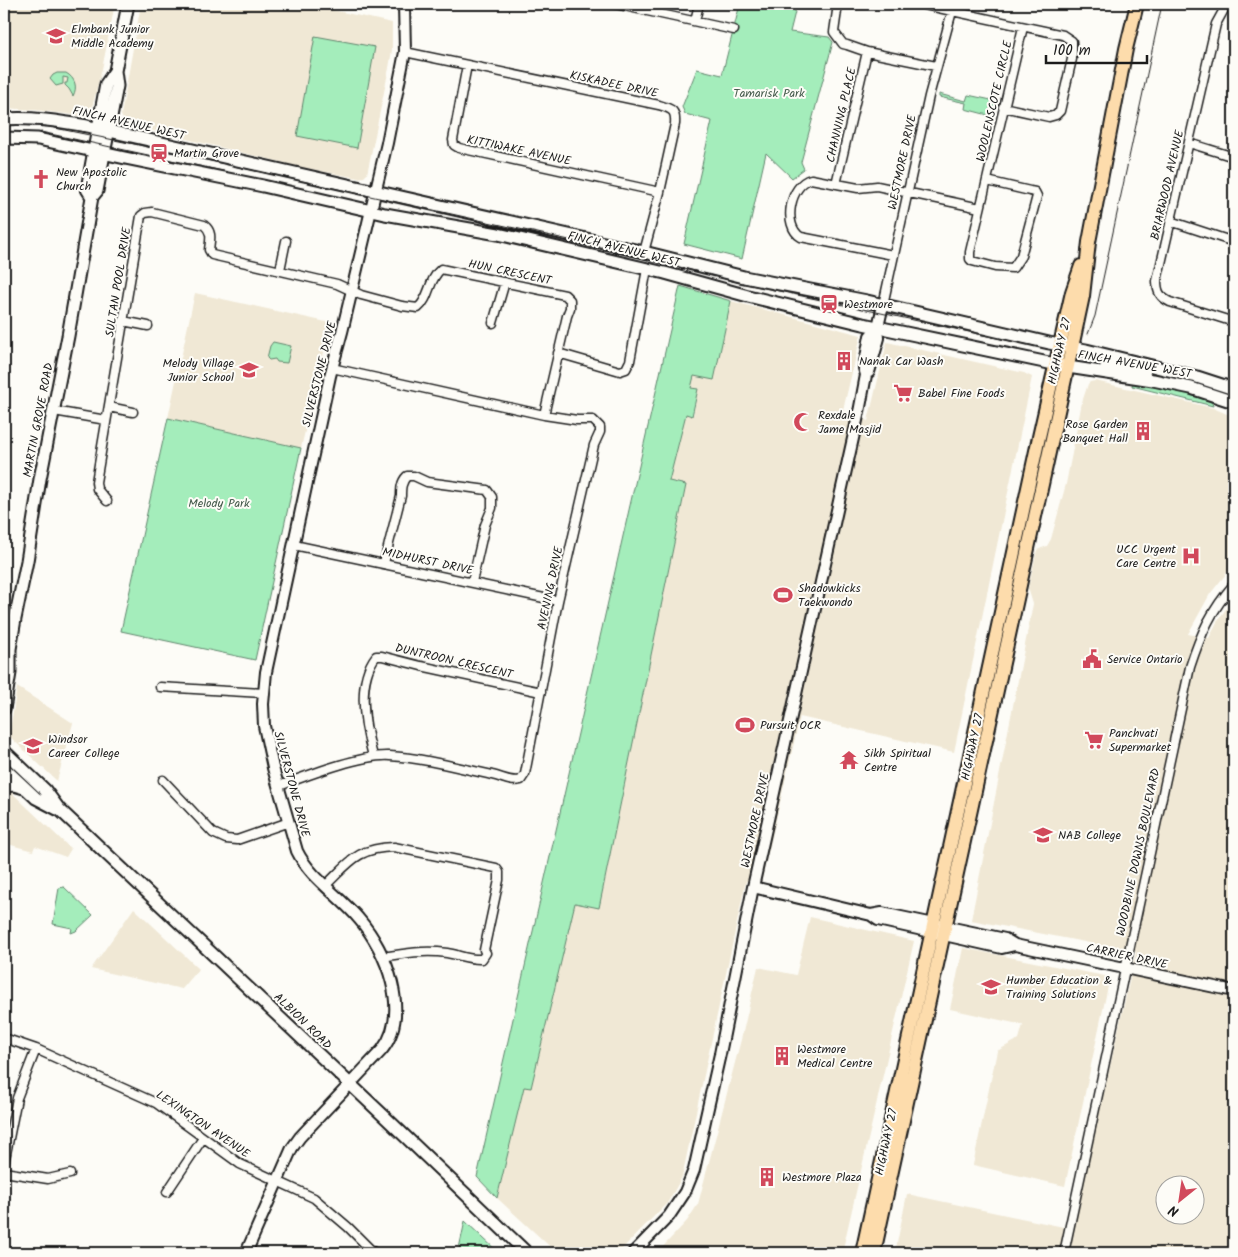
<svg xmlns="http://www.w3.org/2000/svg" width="1238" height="1257" font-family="Kalam,sans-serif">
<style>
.built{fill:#f0e8d5;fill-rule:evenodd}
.green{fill:#a4edbb;stroke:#60846c}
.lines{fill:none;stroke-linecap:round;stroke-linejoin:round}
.minor-casing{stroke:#1c1c1c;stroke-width:11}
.tertiary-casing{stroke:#1c1c1c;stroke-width:14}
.secondary-casing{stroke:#1c1c1c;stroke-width:15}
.primary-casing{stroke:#1c1c1c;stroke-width:16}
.minor{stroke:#fdfcf7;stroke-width:8}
.tertiary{stroke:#fdfcf7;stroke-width:10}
.secondary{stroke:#fdfcf7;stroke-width:11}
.primary{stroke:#fddcac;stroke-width:12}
.tram{stroke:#1c1c1c;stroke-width:1}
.labels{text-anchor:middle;stroke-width:4;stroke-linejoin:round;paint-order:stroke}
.poi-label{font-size:12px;fill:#1c1c1c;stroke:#fdfcf7;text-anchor:start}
.street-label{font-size:12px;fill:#1c1c1c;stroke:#fdfcf7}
.park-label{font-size:12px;fill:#455b4c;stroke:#fdfcf7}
</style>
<rect width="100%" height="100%" fill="#fdfcf7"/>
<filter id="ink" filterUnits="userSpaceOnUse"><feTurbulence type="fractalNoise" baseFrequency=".02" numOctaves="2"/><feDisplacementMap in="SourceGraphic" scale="10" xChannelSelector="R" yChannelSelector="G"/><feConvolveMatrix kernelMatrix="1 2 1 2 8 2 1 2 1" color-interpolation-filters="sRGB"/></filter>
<g filter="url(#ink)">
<path class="built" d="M4 4H115L102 69 92 108 88 114 82 116 35 110 4 108Z
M141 4H305L392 23V50L389 68 367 174 364 177 358 178 305 168 125 124 121 115Z
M195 293 331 323 301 448 168 418Z
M731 301 861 335 843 410 868 421 887 342 1024 373 1032 377 954 752 800 717 761 883 746 881 682 1177 668 1202 618 1253H557L497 1198 524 1087H531L575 902 599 908 686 485 669 481 686 414 693 415 698 389 691 388 694 375 714 379Z
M1095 381 1183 401 1213 408 1234 417V564L1210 594 1188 634 1209 638 1218 620 1234 598V1253H895L907 1194 1073 1229 1136 952 971 920 1033 604 1028 588 1037 550 1047 546 1051 539 1066 484 1082 402 1088 384 1090 382ZM1166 1184H1196V1214H1166Z
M17 687 73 723 57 781 9 736Z
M7 788 71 849 66 857 35 846 33 851 4 843V795Z
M134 908 199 969 182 989 91 969Z
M810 917 914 941 842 1253H657L687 1221 698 1204 743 1032 758 967 796 975Z
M963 948 1110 977 1065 1186 973 1165 997 1051 1019 1039 1023 1025 950 1009Z"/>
<path class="green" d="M740 4H797L790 32 829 37 833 42 801 162 804 169 792 178 766 153 742 259 684 244 712 121 685 114 682 107 697 69 722 75Z
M315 36 375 47 357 148 297 136Z
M57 73H66C75 78 78 87 73 96L69 89 65 85V83H67L68 78 63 77V84L56 86 50 79 53 75Z
M939 94 966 101 968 95 996 101 992 116 965 109 966 103 939 97Z
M680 286 731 301 714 380 694 376 691 388 698 389 692 416 686 414 669 481 686 485 599 908 575 903 531 1088 524 1087 497 1198 477 1177Z
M273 342 291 346 287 363 277 362 275 359 269 360 267 358 270 346Z
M1133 381 1195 394 1211 400 1213 406 1132 386Z
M168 418 301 448 255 660 121 631Z
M64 887 93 915 76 931 71 933 72 928 53 924 59 888Z
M465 1221 499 1253H458Z"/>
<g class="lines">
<g class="minor-casing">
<path id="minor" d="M615 4 734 30
M838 4 834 32 843 44 847 45 867 52 936 66
M920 4 1063 35 1072 41V59L1060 111 1056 115 1049 117 1003 107
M1227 4 1216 24 1157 281C1157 292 1160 297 1170 302L1234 322
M695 21 699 4
M405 52 659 105C672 109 676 110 675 124L660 192 644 252
M467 65 453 140 454 145 459 148 660 192
M1189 143 1234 157
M987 181 1030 191 1035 192 1037 196 1021 256 1013 268 995 267 972 261 970 259V252L1023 27
M836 184 867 52
M1170 221 1234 242
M893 255 801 237C782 226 790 184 811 179L858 188 877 186 980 208
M280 270 286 241
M883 305 929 96 954 4
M123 321 148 326
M493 323 505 282
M558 353 620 371 626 369 630 361 647 269
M109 407 133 412
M54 411 106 420
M107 501 97 489 96 482 141 216 145 213 152 212 204 225C213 232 210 240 209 250L212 255 337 284 361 295 402 306 418 308C430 298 428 280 441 269L565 295 570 300V308L567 316 544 415
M294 545 558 601
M384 563 401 496C401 489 401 482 407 476H414L427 482 487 490 492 497V508L485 525 472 582
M160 687 264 693
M373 756C365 728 356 682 376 656H382L421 666 541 692
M163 780 213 833 226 839 237 840 289 822
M279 786C306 776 362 754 390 756 424 758 459 768 492 775 503 777 510 783 521 780L525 774 558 601 594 445 600 432V427L593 420H577L544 415 332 368
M326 885C350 862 357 848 394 847L496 868 499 872V880L484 950 486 953 482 959C470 960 459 955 447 953 425 950 405 953 383 957
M4 1038 36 1049 156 1103 240 1164 314 1198 348 1227 374 1253
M4 1164 17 1098 36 1049
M4 1172 48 1179 70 1174
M167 1192 203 1138
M1064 1253 1190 667C1201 633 1211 611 1234 584"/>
</g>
<g class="tertiary-casing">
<path id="tertiary" d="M869 372 879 338 878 327 883 305
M753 887 871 915 882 913 1005 939 1015 945 1234 991
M871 915 878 920 1002 948 1015 945
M246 1253 292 1148 300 1137 382 1050C411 1013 387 951 359 919 340 896 310 878 297 851L273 768 264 726 263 704 266 672 330 376 342 332 387 143 405 52 404 4
M633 1253 669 1216 685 1192 694 1170 720 1054 753 887 860 407 866 375 864 368 870 336 878 327"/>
</g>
<g class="secondary-casing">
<path id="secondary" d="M4 119C32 117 59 121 87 126L644 252 744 277 867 301 1049 343 1086 350 1197 377 1234 389
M4 138 38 139 125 158 263 186 385 214 498 234 665 273 748 296 863 324 1068 367 1153 380 1191 388 1234 402
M92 197 87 189 106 84 115 71
M1106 365 1145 371
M4 709 10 673V649L15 619 27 561 40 479 68 336 92 197 97 191 117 86 115 71 128 4
M4 751 45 790 59 809 386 1118 527 1253
M4 768 36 798 57 809
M4 786 14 785 24 788"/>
</g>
<g class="primary-casing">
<path id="primary" d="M862 1253 1039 437 1072 292 1081 266
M874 1253 1074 338 1083 296 1089 242 1126 49 1137 4"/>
</g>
<use href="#minor" class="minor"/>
<use href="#tertiary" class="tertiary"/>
<use href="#secondary" class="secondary"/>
<use href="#primary" class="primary"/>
<path class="tram" d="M4 125 45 126 134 144 601 247 737 282 1034 346
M41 132 227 172
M1088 334 1095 316 1162 4"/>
</g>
</g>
<defs>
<g id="school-bare" transform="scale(1.5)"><path d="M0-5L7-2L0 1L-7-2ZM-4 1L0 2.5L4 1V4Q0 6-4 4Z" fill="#d1495b" stroke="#fdfcf7" stroke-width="2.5" paint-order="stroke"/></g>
<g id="station-bare" transform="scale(1.5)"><path d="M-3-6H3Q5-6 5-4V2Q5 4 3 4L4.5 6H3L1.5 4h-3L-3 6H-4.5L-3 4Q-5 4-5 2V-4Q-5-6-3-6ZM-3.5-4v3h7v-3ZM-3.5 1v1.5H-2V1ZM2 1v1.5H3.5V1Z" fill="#d1495b" stroke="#fdfcf7" stroke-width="2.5" paint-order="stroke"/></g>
<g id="church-bare" transform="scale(1.5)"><path d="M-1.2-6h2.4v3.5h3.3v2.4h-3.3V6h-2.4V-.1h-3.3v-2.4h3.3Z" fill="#d1495b" stroke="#fdfcf7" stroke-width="2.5" paint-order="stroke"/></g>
<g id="building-bare" transform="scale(1.5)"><path d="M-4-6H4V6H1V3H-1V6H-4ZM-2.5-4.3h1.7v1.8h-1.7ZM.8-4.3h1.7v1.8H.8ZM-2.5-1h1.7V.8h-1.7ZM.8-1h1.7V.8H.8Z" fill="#d1495b" stroke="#fdfcf7" stroke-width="2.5" paint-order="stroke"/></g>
<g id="supermarket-bare" transform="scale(1.5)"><path d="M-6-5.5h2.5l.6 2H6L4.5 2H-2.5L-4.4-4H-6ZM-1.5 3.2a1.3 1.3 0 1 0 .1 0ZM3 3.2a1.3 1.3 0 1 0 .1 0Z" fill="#d1495b" stroke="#fdfcf7" stroke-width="2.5" paint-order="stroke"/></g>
<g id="mosque-bare" transform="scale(1.5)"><path d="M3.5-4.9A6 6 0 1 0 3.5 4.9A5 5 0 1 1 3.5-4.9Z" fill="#d1495b" stroke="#fdfcf7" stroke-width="2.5" paint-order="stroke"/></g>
<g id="hospital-bare" transform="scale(1.5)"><path d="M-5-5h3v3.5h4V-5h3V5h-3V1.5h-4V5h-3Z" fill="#d1495b" stroke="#fdfcf7" stroke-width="2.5" paint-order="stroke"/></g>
<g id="stadium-bare" transform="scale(1.5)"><path d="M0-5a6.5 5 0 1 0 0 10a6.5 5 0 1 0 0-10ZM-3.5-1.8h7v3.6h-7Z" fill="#d1495b" stroke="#fdfcf7" stroke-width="2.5" paint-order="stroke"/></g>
<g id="civic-bare" transform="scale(1.5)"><path d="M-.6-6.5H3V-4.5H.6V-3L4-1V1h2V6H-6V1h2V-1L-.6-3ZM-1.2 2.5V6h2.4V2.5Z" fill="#d1495b" stroke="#fdfcf7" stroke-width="2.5" paint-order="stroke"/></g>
<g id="university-bare" transform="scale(1.5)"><path d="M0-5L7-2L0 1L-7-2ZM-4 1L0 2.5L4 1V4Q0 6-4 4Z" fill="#d1495b" stroke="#fdfcf7" stroke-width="2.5" paint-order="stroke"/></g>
<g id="temple-bare" transform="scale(1.5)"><path d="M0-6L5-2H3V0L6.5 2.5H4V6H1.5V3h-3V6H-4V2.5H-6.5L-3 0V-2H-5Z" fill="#d1495b" stroke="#fdfcf7" stroke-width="2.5" paint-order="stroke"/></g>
</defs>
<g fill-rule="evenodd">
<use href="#school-bare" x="56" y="36"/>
<use href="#station-bare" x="159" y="153"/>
<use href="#church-bare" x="41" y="179"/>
<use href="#station-bare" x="829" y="304"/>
<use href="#building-bare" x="844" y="361"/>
<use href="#school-bare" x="249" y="370"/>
<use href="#supermarket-bare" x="903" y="393"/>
<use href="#mosque-bare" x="803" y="422"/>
<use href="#building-bare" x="1143" y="431"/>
<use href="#hospital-bare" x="1191" y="556"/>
<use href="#stadium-bare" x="783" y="595"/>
<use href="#civic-bare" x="1092" y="659"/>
<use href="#stadium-bare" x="745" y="725"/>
<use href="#supermarket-bare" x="1094" y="740"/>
<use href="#university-bare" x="33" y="746"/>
<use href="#temple-bare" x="849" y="760"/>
<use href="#university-bare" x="1043" y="835"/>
<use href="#university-bare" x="991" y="987"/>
<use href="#building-bare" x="782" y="1056"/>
<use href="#building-bare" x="767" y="1177"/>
</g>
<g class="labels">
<g class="poi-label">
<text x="71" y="33">Elmbank Junior<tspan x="71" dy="14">Middle Academy</tspan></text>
<text x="174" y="157">Martin Grove</text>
<text x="56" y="176">New Apostolic<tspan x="56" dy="14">Church</tspan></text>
<text x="844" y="308">Westmore</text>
<text x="859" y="365">Nanak Car Wash</text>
<text x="234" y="367" text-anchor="end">Melody Village<tspan x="234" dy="14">Junior School</tspan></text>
<text x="918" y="397">Babel Fine Foods</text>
<text x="818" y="419">Rexdale<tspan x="818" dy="14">Jame Masjid</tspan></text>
<text x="1128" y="428" text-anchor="end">Rose Garden<tspan x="1128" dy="14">Banquet Hall</tspan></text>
<text x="1176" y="553" text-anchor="end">UCC Urgent<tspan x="1176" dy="14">Care Centre</tspan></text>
<text x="798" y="592">Shadowkicks<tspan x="798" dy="14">Taekwondo</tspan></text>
<text x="1107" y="663">Service Ontario</text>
<text x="760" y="729">Pursuit OCR</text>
<text x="1109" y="737">Panchvati<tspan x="1109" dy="14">Supermarket</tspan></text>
<text x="48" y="743">Windsor<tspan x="48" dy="14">Career College</tspan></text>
<text x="864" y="757">Sikh Spiritual<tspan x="864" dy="14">Centre</tspan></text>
<text x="1058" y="839">NAB College</text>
<text x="1006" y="984">Humber Education &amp;<tspan x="1006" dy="14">Training Solutions</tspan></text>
<text x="797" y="1053">Westmore<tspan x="797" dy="14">Medical Centre</tspan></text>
<text x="782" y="1181">Westmore Plaza</text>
</g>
<g class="street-label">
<text transform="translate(614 84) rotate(12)" y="4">KISKADEE DRIVE</text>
<text transform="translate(994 101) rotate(-77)" y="4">WOOLENSCOTE CIRCLE</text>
<text transform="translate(841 115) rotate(-77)" y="4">CHANNING PLACE</text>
<text transform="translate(129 123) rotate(13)" y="4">FINCH AVENUE WEST</text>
<text transform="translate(519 150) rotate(12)" y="4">KITTIWAKE AVENUE</text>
<text transform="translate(902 162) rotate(-78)" y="4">WESTMORE DRIVE</text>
<text transform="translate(1167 185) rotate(-77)" y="4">BRIARWOOD AVENUE</text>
<text transform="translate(624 249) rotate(14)" y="4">FINCH AVENUE WEST</text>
<text transform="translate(510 272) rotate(12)" y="4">HUN CRESCENT</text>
<text transform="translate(118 282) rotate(-81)" y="4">SULTAN POOL DRIVE</text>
<text transform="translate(1059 351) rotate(-77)" y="4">HIGHWAY 27</text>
<text transform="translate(1135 364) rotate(10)" y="4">FINCH AVENUE WEST</text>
<text transform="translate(319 374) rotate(-76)" y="4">SILVERSTONE DRIVE</text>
<text transform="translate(38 420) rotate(-79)" y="4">MARTIN GROVE ROAD</text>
<text transform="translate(428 561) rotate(12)" y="4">MIDHURST DRIVE</text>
<text transform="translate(550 588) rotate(-78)" y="4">AVENING DRIVE</text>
<text transform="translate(454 661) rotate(13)" y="4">DUNTROON CRESCENT</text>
<text transform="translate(972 747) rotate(-78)" y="4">HIGHWAY 27</text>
<text transform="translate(292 784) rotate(75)" y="4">SILVERSTONE DRIVE</text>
<text transform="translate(755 820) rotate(-78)" y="4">WESTMORE DRIVE</text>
<text transform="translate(1138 852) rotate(-78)" y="4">WOODBINE DOWNS BOULEVARD</text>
<text transform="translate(1127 956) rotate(12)" y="4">CARRIER DRIVE</text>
<text transform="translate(303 1021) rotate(44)" y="4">ALBION ROAD</text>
<text transform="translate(203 1124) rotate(34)" y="4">LEXINGTON AVENUE</text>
<text transform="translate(886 1142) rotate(-78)" y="4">HIGHWAY 27</text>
</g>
<g class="park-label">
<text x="769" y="97">Tamarisk Park</text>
<text x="219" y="507">Melody Park</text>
</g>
</g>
<rect width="1238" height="1257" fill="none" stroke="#fdfcf7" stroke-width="20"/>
<rect x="10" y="10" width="1218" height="1237" fill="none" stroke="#1c1c1c" stroke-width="2" filter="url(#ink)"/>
<g transform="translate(1180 1200) rotate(210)"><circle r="24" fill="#fdfcf7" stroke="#a3a29f"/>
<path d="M0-4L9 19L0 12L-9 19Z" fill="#d1495b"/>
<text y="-8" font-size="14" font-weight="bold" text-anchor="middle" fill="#1c1c1c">N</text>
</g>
<path d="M1046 55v8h101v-8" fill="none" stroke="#1c1c1c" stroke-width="2.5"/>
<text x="1053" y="55" font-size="15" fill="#1c1c1c" stroke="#fdfcf7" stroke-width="4" paint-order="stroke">100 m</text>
</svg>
